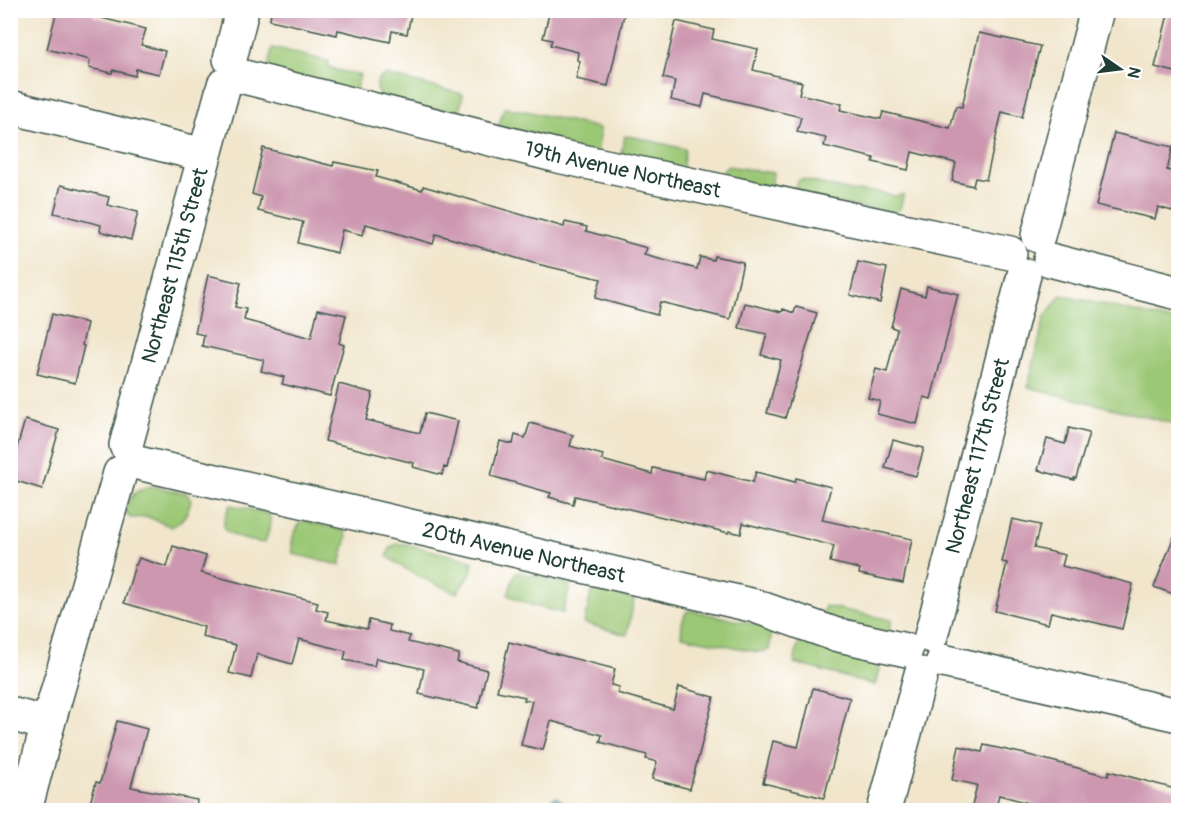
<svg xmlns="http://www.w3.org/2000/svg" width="1189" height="821" font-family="Pangolin,sans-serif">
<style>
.green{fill:#9bc875;stroke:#5d8254;stroke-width:1.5}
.water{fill:#45b4bf;stroke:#32787a;stroke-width:1.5}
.building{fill:#cc97af}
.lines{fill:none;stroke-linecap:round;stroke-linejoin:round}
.street-casing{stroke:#3e564b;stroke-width:36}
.street{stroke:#fff;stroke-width:33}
.labels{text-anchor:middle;stroke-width:4.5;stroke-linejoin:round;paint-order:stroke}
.street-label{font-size:21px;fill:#1f3d34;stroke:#fff}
</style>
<rect width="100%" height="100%" fill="#fff"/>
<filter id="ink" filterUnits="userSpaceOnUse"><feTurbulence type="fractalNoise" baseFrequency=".0167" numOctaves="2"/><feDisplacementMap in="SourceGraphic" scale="12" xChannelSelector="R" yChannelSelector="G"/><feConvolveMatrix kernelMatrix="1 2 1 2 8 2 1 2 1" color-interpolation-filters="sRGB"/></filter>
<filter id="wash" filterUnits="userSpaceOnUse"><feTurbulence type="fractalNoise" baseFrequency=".008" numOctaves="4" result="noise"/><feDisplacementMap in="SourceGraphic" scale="24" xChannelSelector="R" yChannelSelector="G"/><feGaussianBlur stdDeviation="1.35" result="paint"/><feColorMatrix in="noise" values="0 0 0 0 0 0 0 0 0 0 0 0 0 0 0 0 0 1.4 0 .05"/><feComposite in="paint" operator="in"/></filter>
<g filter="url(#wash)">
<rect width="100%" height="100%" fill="#f1e6cc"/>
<path class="green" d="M272 48 329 61 328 66 336 70 360 75 355 92 267 73Z
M386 75 463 94 459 114 380 100C377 93 376 87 378 79Z
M504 108 530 112 599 128 600 135 597 155 498 128Z
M625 136 639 138 685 149 682 172 620 159Z
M727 166 773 173 772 181 769 189 722 176 723 170Z
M801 179 851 191 876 192 895 196 903 195 901 207 895 214 792 194 797 182Z
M1061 295 1178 322V425L1028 387 1045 316Z
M151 486 186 493 191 500C187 515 185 518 172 527L148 517 130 518 124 508C132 495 135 490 151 486Z
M230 505 267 513 270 516V527L265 543C250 541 236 539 224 529V520Z
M306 521 345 531 347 537 340 565 293 554C290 541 293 535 300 523Z
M397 544H405L467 559 473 562 471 573 457 593C432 583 409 573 387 556L390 548Z
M519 572 567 584 570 586 563 613 531 605 508 595 515 573Z
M595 591 618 595 634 600 627 635 584 623 591 593Z
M825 606 892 620 888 636 820 622Z
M690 610 766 627 772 631 769 650 758 652 681 636 682 623 686 612Z
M802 640 880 665 875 685 794 663 798 644Z"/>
<path class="water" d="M555 797 574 807 588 810H556L549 802Z"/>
<g id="blocks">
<path class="building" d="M57 10H95L93 16 146 29 141 45 165 51 159 74 136 69 135 76 113 70 112 73 89 68 90 60 47 49Z
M271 10H412L407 34 392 31 390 42 338 30 337 35 270 20Z
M550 10H625L608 86 576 79 580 61 577 60 578 52 550 45 552 40 543 38Z
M1169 10H1179V73L1155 67Z
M676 21 714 30 712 39 758 49 753 70 802 82 799 94 842 104 840 110 881 119 883 112 950 128 956 106 962 107 979 33 1040 46 1022 117 1002 112 986 180 975 178 973 186 952 181 956 163 912 152 908 170 873 162 874 158 824 146 826 138 797 132 801 117 705 94 702 107 671 100 675 81 663 78Z
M1114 133 1173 147 1167 170 1179 174V213L1158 207 1155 219 1096 205Z
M263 148 333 166 334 162 378 171 376 177 422 190 423 186 564 227 565 222 587 227 586 231 647 248 644 255 697 269 700 257 713 260 714 256 743 262 730 319 660 302 657 315 595 298 601 279 533 263 436 234 433 244 366 224 363 235 342 230 337 253 298 243 303 222 258 211 261 197 252 194Z
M61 185 109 197 107 205 138 212 131 240 100 231 101 225 54 213Z
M858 262 887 268 880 303 850 295Z
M208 275 241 283 235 307 246 309 244 320 311 338 318 309 346 315 339 343 344 345 330 396 282 384 284 377 261 371 264 360 202 346 204 335 195 333Z
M927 286 958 294 931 399 924 397 917 424 877 414 880 401 868 398 876 369 887 372 897 329 891 327 901 289 925 296Z
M745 303 782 312 783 309 794 313 796 307 817 313 785 418 767 413 781 360 761 355 767 334 739 328Z
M52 314 87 323 82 345 84 346 75 383 37 374Z
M339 384 373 393 366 420 420 433 425 413 458 421 447 468 444 467 442 475 413 467 414 463 325 441Z
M25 420 59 430 42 489 10 479V457L14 458Z
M530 423 573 435 570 446 603 455 602 460 652 474 653 468 704 479 706 470 753 482 756 472 795 482 796 478 831 487 822 520 912 539 903 583 859 574 860 569 830 562 834 546 743 523 741 534 729 531V533L575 496 573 504 549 497 551 493 491 476 500 441 513 444 515 435 525 438Z
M1069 428 1089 433 1076 478H1074V480L1038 470 1047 439 1065 444Z
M893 440 924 448 916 476 885 468Z
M1012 519 1040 525 1034 548 1065 555 1062 566 1133 584 1122 629 1051 612 1048 624 995 611 1007 563 1002 562Z
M1177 529H1179V596L1154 587Z
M173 546 206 556 201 573 318 602 316 609 328 612 326 620 367 629 369 620 390 625 389 631 410 636 408 642 459 654 457 662 487 670 478 708 419 694 424 669 376 658 374 666 344 660 346 651 299 639 292 664 257 654 251 678 229 673 236 645 202 637 204 627 124 603 135 565H136L139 558 167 567Z
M509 642 615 669 611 685 619 687 617 693 673 709 679 687 714 697 690 789 652 779 657 762 646 759 647 755 600 742 602 735 551 721 543 750 521 745 532 701 524 700 525 697 497 691Z
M813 688 850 698 824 798 763 783 773 741 798 747Z
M117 721 147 729 131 787 197 800 196 810H88L96 782 100 783Z
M984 745 1025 754 1108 776 1109 771 1179 790V810H1044V807L999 795 995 810H971L977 785 952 780 959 746 982 752Z"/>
</g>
</g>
<g filter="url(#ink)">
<use href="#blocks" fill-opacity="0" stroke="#3e564b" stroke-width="1.5"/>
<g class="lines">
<g class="street-casing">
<g id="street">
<path d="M230 59 242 10"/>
<path id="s1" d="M240 76 558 156 1010 253"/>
<path d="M10 107 204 155"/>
<path d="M1038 236 1097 10"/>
<path d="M1050 260 1178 293"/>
<path id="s2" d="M126 445 224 85"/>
<path id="s3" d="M138 463 755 606 834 634 906 650"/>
<path id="s4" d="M931 636 1024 275"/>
<path d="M943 661 1178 715"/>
<path d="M10 714 48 724"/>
<path d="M25 810 48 724 120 473"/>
<path d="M884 810 921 674"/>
</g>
</g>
<use href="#street" class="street"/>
</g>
</g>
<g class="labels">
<g class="street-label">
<text dy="7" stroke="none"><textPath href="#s1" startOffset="394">19th Avenue Northeast</textPath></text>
<text dy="7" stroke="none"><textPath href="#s2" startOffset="186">Northeast 115th Street</textPath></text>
<text dy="7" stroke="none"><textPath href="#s4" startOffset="186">Northeast 117th Street</textPath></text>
<text dy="7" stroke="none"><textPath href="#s3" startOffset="396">20th Avenue Northeast</textPath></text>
</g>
</g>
<rect width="1189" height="821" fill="none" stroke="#fff" stroke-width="36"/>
<g transform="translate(1120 69) rotate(104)" stroke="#ffffff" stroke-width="4.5" paint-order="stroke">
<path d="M0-4.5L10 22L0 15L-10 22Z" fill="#1f3d34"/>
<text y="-9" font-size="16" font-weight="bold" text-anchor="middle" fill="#1f3d34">N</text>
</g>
</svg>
